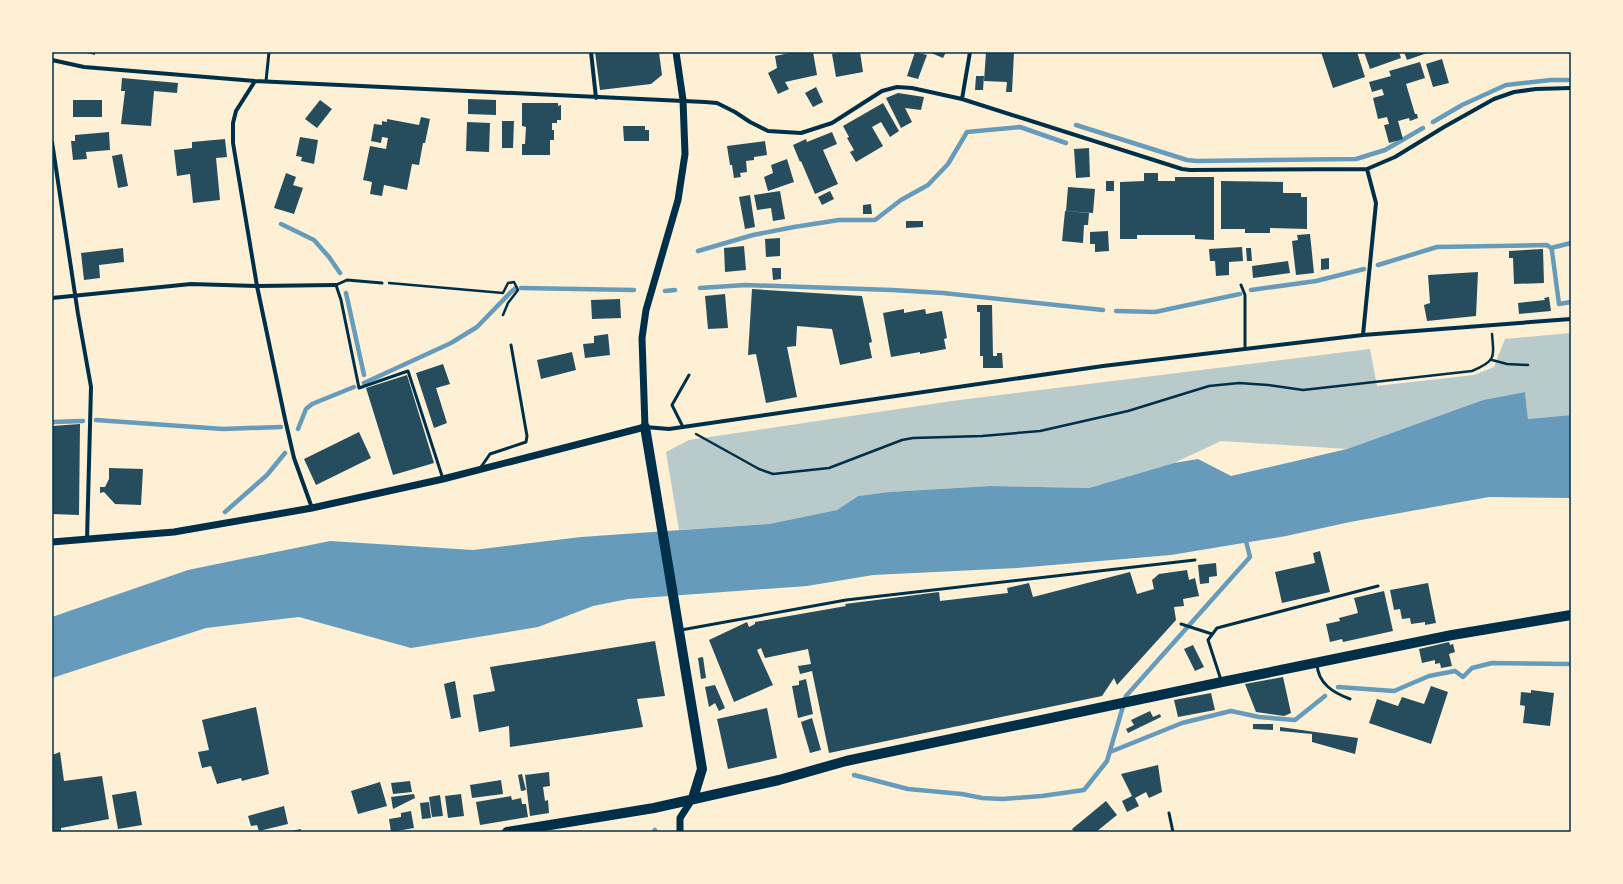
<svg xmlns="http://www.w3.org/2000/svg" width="1623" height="884" font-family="Cabin,sans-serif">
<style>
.green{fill:#b9caca}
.water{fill:#669bbc}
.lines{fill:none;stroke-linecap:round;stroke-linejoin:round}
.stream{stroke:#669bbc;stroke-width:4.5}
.building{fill:#264d5e}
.path{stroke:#003049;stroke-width:2.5}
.service{stroke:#003049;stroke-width:3}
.minor{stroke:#003049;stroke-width:4}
.tertiary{stroke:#003049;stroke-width:7}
.primary{stroke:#003049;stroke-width:10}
.neatline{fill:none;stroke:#003049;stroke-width:1.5}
</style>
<rect width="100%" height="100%" fill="#fdf0d5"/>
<path class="green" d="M1571 333V415L1528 419 1525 392 1483 400 1347 449 1221 441 1174 463 1089 488 990 486 889 492 858 496 837 510 769 524 679 530 666 452 689 440 952 401 1370 349 1377 386 1474 375 1494 367 1505 339Z"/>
<path class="water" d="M1525 392 1528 419 1571 415V498L1489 497 1350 522 1286 536 1171 555 1017 568 873 575 807 586 628 599 593 606 538 627 411 648 299 617 206 628 52 678V617L188 570 330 541 473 550 581 537 769 524 837 510 858 496 889 492 990 486 1089 488 1174 463 1198 459 1231 476 1347 449 1483 400Z"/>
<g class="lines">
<path class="stream" d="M1433 122 1462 105 1506 85 1551 80H1568
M1076 125 1187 160 1197 161 1356 159 1385 150 1423 128
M281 224 314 240 329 257 340 273
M1551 248 1571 243
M698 251 753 235 794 227 839 220H875L901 200 928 185 948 164 967 132 1020 127 1066 143
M1378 265 1437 247 1547 245 1551 248 1552 251 1559 304 1571 302
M521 288 634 290
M700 288 745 285 892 290 943 293 1103 310
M1251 290 1316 281 1364 269
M665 291 675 290
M346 293 364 375
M1116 311 1155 312 1240 294
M364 383 451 343 477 327 512 291 516 288
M96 420 223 429 281 427
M52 422 83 421
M298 429 306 409 312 404 354 387
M225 512 267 475 285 453
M1338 687 1394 691 1429 676 1455 671 1463 677 1472 668 1492 663 1571 664
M1110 752 1182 723 1231 711 1259 717 1295 720 1325 696
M854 775 908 789 962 794 982 798 1003 799 1042 796 1084 790 1107 761 1126 696 1250 557 1245 537
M653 832 655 830"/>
</g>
<path class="building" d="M83 52H95V55Z
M595 52H659L662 75 651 84 600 90Z
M794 52H813L817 75 785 82 789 89 778 94 768 73 777 68 775 56Z
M845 52H860L863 72 836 77 832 54Z
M915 52 927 55 918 79 907 76Z
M929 52H946L943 58Z
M986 52H1014L1012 92H1006L1007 82 984 81Z
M1321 52H1357L1365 77 1333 88Z
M1364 52H1399L1401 58 1370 69Z
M1404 52H1430L1407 60Z
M1442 59 1449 83 1433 87 1426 64Z
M1420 62 1425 78 1406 84 1415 114H1417L1418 118 1410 121 1409 118 1398 121 1403 139 1389 143 1384 125 1389 124 1387 117 1378 119 1373 98 1384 95 1382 89 1372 92 1369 82 1391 76 1389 71Z
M976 76H984L983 90H975Z
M122 78 178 83 177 93 154 91 151 126 121 124 125 91H121Z
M816 87 823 102 813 107 805 93Z
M898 93 924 97 921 110 905 108 912 122 901 128 886 98Z
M468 99 496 100V115L468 114Z
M73 100H102V117H73Z
M320 100 332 109 317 128 305 119Z
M522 103H558V106L561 105V120H557V123H552V130H554V140H550V155H522V144H525L526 127 522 126Z
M883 103 899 131 890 137 881 122 872 127 883 146 856 162 850 152 854 150 847 138 849 137 843 126Z
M421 117 430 119 425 143H423L419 165 412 164 407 190 384 185 382 196 370 194 372 182 363 180 370 146 386 149 388 138 382 137 381 143 371 141 374 124 382 125V121L387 122V119L419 125Z
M502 121H514L513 148H502Z
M467 122 490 123 489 152 466 151Z
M623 126H645V130H649V141H624Z
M109 132 110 150 86 152 87 159 73 160 71 141H75V135Z
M832 132 837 144 823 150 838 184 815 194 801 161 800 162 793 145 806 139 807 142Z
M300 137 318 140 314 164 301 161 302 157 296 156Z
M225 139 227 157 216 158 220 200 193 203 190 174 177 176 174 150 192 148V142Z
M765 141 767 155 754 157V160L746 161 747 172 740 173 741 177 734 178 732 165H730L727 146Z
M1089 148 1090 177 1076 178 1074 149Z
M122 154 128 186 118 188 112 156Z
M787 159 794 182 768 191 764 177 773 173 771 165Z
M286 173 296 177 293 185 303 188 294 214 274 208Z
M1144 173H1158V181H1175V177H1214V240L1195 239V235H1137V239H1120V182L1144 181Z
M1106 181H1114V191H1106Z
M1221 181 1283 182V193H1301V197H1307V229L1270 228V233H1245V229H1221Z
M1068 187 1095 189 1093 213 1066 211Z
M780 191 785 219 773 221 771 208 757 210 754 195Z
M830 191 834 199 822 205 818 197Z
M750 195 755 227 745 229 739 197Z
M871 204 872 214H863V205Z
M1065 211 1089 213 1088 225H1084L1083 243 1062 241Z
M906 221H923V227L906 228Z
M1108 231 1109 251 1095 252V244H1090V232Z
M1310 234 1314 273 1296 275 1292 241 1298 240 1297 235Z
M780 238V256L766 257 765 239Z
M744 246 746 270 725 272 724 248Z
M1242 247 1243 261 1229 262V275L1216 276 1215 261H1210L1209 249Z
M123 248 124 262 99 265 100 278 84 280 81 253Z
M1246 248H1251L1252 261H1247Z
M1543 249 1544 283 1514 284 1513 258H1509V251Z
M1329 258V269L1321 270V259Z
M1288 261 1290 273 1253 278 1252 266Z
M772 268H781V279L773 280Z
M1478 272 1476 316 1427 321 1424 305 1430 303 1428 275Z
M752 289 862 296 872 342 869 343 872 358 840 365 832 329 797 326 796 346 787 347 797 397 766 403 756 354 748 355Z
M725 294 728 328 708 329 705 296Z
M1549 297 1551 311 1519 314 1518 303 1545 300 1544 298Z
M620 299 621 318 592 319 591 300Z
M977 305H992L993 356H997V353H1002L1003 368H983V356H980V312H977Z
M904 309V313L925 309 926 314 942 311 947 338 944 339 946 349 920 354V352L891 357 883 313Z
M608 334 610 355 585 358 583 344 594 343V336Z
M572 352 576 370 541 379 537 360Z
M443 364 450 384 436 388 447 423 434 428 416 373Z
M407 375 434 463 393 475 366 388Z
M80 424 79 515 52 514V426Z
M359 432 371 458 316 485 304 459Z
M109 468 143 469 141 505 115 504 104 492 100 493V487H105L109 479Z
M1320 551 1330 592 1282 603 1275 572 1315 563 1313 553Z
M1216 563 1217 576 1209 577V583L1200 584 1198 565Z
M1187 570 1189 580 1195 578 1199 596 1183 599 1184 606 1174 607 1176 620 1117 685 1114 678 1102 696 829 753 812 671 800 674 798 666 811 664 808 649 765 658 761 648 757 650 773 685 734 702 709 640 747 622 749 627 755 624V622L846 606 845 604 939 592 940 601 1008 593 1007 588 1029 583 1033 597 1130 572 1137 594 1154 589 1152 580 1159 574Z
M1428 583 1436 623 1425 625V622L1411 624 1410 618 1402 619 1400 609 1394 610 1390 590Z
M1384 591 1393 631 1343 642 1342 639 1330 642 1326 624 1340 621 1339 618 1358 613 1354 598Z
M655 641 665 696 637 699 643 727 510 747 509 726 479 732 473 695 495 691 490 667Z
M1449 642 1450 645 1453 644 1455 652 1449 654 1452 666 1441 668 1440 663 1435 664V660L1422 663 1419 649Z
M1193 645 1204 667 1195 671 1184 649Z
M703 657 706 678 701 679 698 658Z
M1283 677 1291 713 1284 716 1256 712 1245 684Z
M806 679 813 714 798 718 792 686 799 685V681Z
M455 681 461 717 451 719 444 684Z
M715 685 725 708 719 711 715 703 709 707 705 687Z
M1431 686 1448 692 1431 744 1369 723 1377 699 1398 706 1402 697 1424 704Z
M1531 690 1554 693 1550 726 1523 723 1525 706 1520 705 1521 692 1531 693Z
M1211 693 1215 710 1178 717 1174 700Z
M256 707 269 774 242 781 241 778 217 784 211 766 202 768 198 752 209 750 202 720Z
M767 708 777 758 728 769 717 719Z
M1150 711 1153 717 1160 714 1161 717 1128 733 1126 729 1134 725 1131 720Z
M812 718 821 750 810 753 801 722Z
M1253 724H1273V730L1253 729Z
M1280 727 1358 738 1355 754 1312 742V734L1280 731Z
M60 752 64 781 102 776 109 819 61 828V832H52V755Z
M1158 765 1162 792 1149 798 1146 792 1135 798 1139 806 1127 812 1122 801 1132 796 1121 774Z
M549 772 550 786 543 787 545 801 548 800 549 813 530 816 525 775Z
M522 774 526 790 521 791 518 775Z
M501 780 503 794 472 798 470 785Z
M410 781 412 792 393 794 391 783Z
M380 782 387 806 358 814 351 791Z
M136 791 142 825 118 829 112 795Z
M414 794 415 798 393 809 391 797Z
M461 794 464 816 448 818 445 796Z
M440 795 443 816 432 817 429 797Z
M511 796 512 800 521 798 522 804H526L528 817 480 825 476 802Z
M1106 801 1117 815 1096 832H1074L1072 829Z
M429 802 431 818 422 819 420 803Z
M284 806 288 824 259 831 257 825 251 826 248 816Z
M411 811 414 828 391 832 389 819 401 817V813Z
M301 829V832H292V831Z"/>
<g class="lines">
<path class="path" d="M389 283 503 293 508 283 514 282 518 290 508 303 503 315
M1492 360 1507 364 1528 365
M696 434 759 469 773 474 829 468 902 440 913 438 982 436 1040 431 1128 411 1209 386 1239 383 1268 385 1303 390 1472 371C1496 361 1494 358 1492 334"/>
<path class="service" d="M266 81 269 52
M382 283 347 280 336 285 341 300 359 388 408 371 443 479
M1241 285 1245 295V349
M683 427 672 405 689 375
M481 467 490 454 526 442 527 436 511 345
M1181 624 1212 634
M681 630 846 600 1195 560
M1317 664C1318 684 1334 693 1350 699
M1221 680 1208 640 1217 628 1378 586
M1169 813 1173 832"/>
<path class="minor" d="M591 52 596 98
M52 60 84 67 255 81 705 102 717 103 735 112 750 122 768 131 801 133 832 123 882 91 897 87 912 88 962 99 1182 169 1190 170 1367 169 1395 157 1444 127 1494 99 1514 92 1536 89 1571 88
M255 81 236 111 233 123V143L257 286 285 419 294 458 312 508
M962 99 970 52
M52 142 78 314 91 387 87 540
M52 298 191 284 257 286 336 285
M1363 335 1376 203 1367 169
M645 427 669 429 1103 366 1363 335 1571 319"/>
<path class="tertiary" d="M52 542 174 532 312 508 443 479 645 427 642 338 646 310 678 200 685 154 683 100 676 52
M680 832V818L693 798"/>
<path class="primary" d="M645 427 702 769 693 798
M507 832 654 808 779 780 846 761 1222 682 1452 635 1571 615"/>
</g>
<rect width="1623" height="884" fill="none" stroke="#fdf0d5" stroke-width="106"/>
<rect x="53" y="53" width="1517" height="778" class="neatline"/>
</svg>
